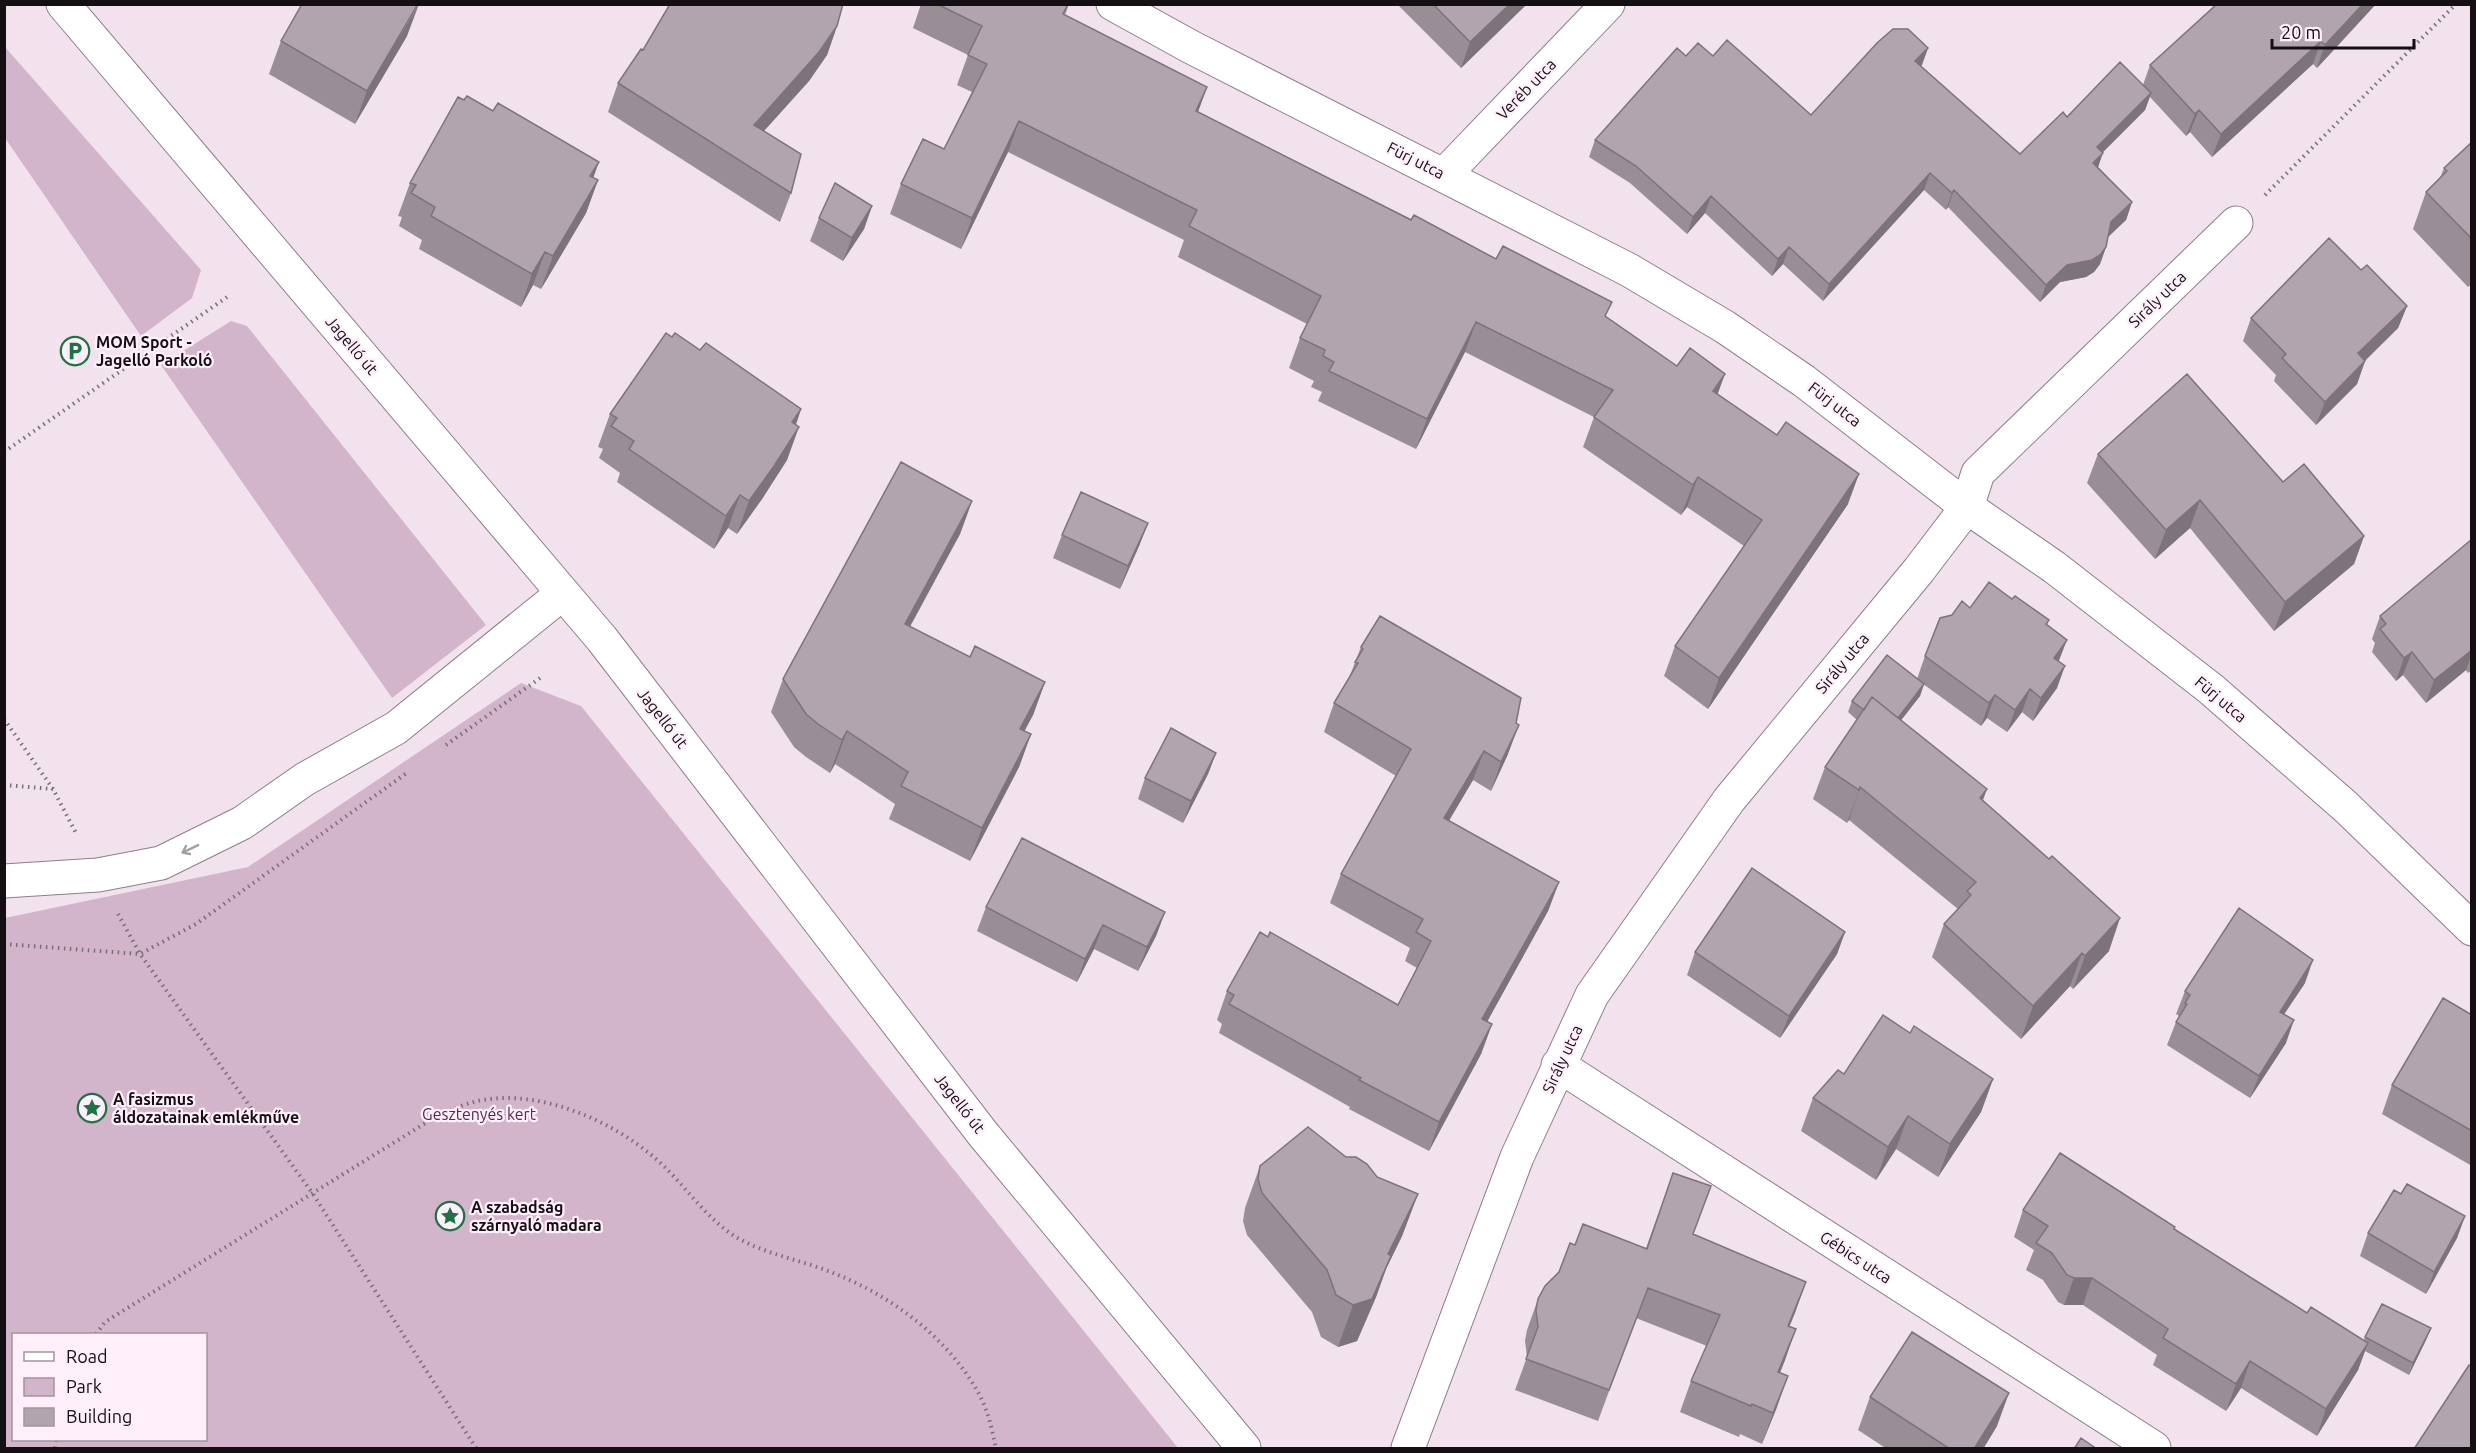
<svg xmlns="http://www.w3.org/2000/svg" width="2476" height="1453" font-family="Ubuntu,sans-serif">
<style>
.green{fill:#d3b5cb;fill-rule:evenodd}
.lines{fill:none;stroke-linecap:round;stroke-linejoin:round}
.minor-casing{stroke:#8d7f89;stroke-width:35}
.path{stroke:#786f76;stroke-width:4;stroke-dasharray:1.5 4.5;stroke-linecap:butt}
.minor{stroke:#fff;stroke-width:33}
.wall{fill:#998d96}
.shaded-wall{fill:#7d737a}
.building{fill:#b2a4ae;stroke:#7d737a;stroke-width:1.5}
.oneway{stroke:#a19fa1}
.labels{text-anchor:middle;stroke-width:4.5;stroke-linejoin:round;paint-order:stroke}
.street-label{font-size:16px;fill:#140f13;stroke:#ffeffb}
.poi-label{font-size:16px;font-weight:bold;fill:#140f13;stroke:#ffeffb;text-anchor:start}
.park-label{font-size:16px;fill:#542a4c;stroke:#ffeffb}
</style>
<rect width="100%" height="100%" fill="#f1e2ed"/>
<path class="green" d="M5 47 201 270 192 298 141 336 5 138Z
M231 321 247 326 486 625 392 698 161 365Z
M521 683 581 706 1178 1448H5V918L248 867ZM14 1334H206V1440H14Z"/>
<g class="lines">
<g class="minor-casing">
<path id="minor" d="M63 4 602 639 983 1134 1244 1448
M1113 4 1191 47 1629 270 1725 327 1804 381 1967 507 2054 567 2211 689 2346 807 2472 929
M1445 174 1608 4
M4 881 98 875 161 863 242 823 305 779 396 728 563 593
M1558 1065 2154 1448
M1408 1448 1517 1157 1592 995 1729 800 1919 570 1967 507 1978 473 2236 223"/>
</g>
<path class="path" d="M2265 195 2456 4
M4 452 230 295
M4 719 53 789 77 835
M446 745 543 676
M4 785 53 789
M118 914 140 954 313 1194 476 1448
M4 944 140 954 196 924 408 772
M96 1334 105 1322 432 1119C449 1111 464 1103 483 1100 541 1090 611 1120 655 1158 683 1182 704 1217 736 1237 768 1256 804 1260 838 1275 895 1298 951 1341 980 1396 989 1413 992 1431 996 1448
M55 1448 56 1440"/>
<use href="#minor" class="minor"/>
</g>
<path class="wall" d="M921 4H1069L1065 15 1207 87 1198 112 1606 317 1718 394 1848 504 1708 709 1664 676 1675 646 1744 546 1687 507 1681 515 1583 447 1594 417 1465 352 1416 449 1318 401 1322 392 1311 387 1314 381 1289 368 1300 338 1307 324 1178 257 1184 240 1008 152 961 249 890 214 901 184 944 149 972 92 957 85 968 55 913 28Z
M1397 4H1527L1461 68Z
M2217 4H2376L2317 68 2313 64 2212 157 2190 132 2186 136 2150 97 2145 110 2102 153 2098 167 2132 202 2126 220 2108 236 2106 247 2100 264 2094 272 2086 277 2060 282 2040 302 1948 207 1946 210 1924 190 1823 301 1783 264 1772 276 1705 213 1687 234 1630 183 1589 157 1595 140 1686 56H1713L1811 115 1928 48 1921 66 2020 154 2067 117 2143 85 2150 65Z
M837 26 827 55 809 81 764 131 791 193 780 222 608 112 618 83 643 50Z
M407 36 355 124 269 74 281 41Z
M2472 142V284L2468 287 2413 229 2426 192 2440 178 2444 168Z
M593 178 598 180 586 213 541 289 533 285 521 307 419 249 422 240 399 226 402 217 398 216 410 183Z
M872 206 864 229 843 261 810 241 819 218Z
M2361 270 2407 306 2398 328 2365 361 2357 384 2316 425 2274 381 2276 375 2243 341 2251 318Z
M700 350 801 409 796 425 787 460 762 499 737 534 728 528 714 549 617 482 620 473 599 458 603 449 598 447 610 414Z
M2098 454 2283 482 2364 536 2354 564 2274 631 2190 528 2155 559 2087 483Z
M972 501 960 534 910 627 970 657 1045 682 1033 715 1024 731 1031 734 1019 767 970 861 889 819 895 804 835 764 830 773 806 757 794 747 771 712 783 679Z
M1148 523 1139 546 1120 589 1053 558 1062 535Z
M2472 539V670L2468 673 2466 670 2426 703 2403 675 2396 681 2372 652 2375 643 2372 639 2380 616Z
M2012 599 2049 620 2047 625 2059 661 2057 688 2033 721 2022 712 2007 732 1987 718 1981 726 1919 681 1924 684 1920 696 1901 720 1983 800 2109 951 2073 989 2070 986 2021 1039 1932 957 1944 924 1958 909 1849 820 1847 823 1813 799 1825 767 1857 720 1848 712 1852 701 1917 679 1925 656 1952 615 1970 608Z
M1361 647 1508 754 1491 791 1473 780 1449 821 1559 882 1548 911 1487 1022 1492 1024 1481 1054 1429 1151 1349 1109 1350 1107 1219 1033 1222 1024 1217 1020 1227 991 1268 937 1398 1005 1417 968 1405 961 1410 948 1330 903 1341 874 1396 776 1324 732 1334 703 1349 678Z
M1216 753 1208 774 1183 823 1138 799 1145 778Z
M986 907 1165 912 1156 936 1138 971 1094 949 1077 982 977 931Z
M1845 932 1837 954 1780 1038 1687 975 1695 952Z
M2305 983 2284 1014 2286 1043 2250 1098 2167 1045 2176 1022 2179 1016 2176 1014 2185 991Z
M2472 1015V1166L2382 1114 2392 1085Z
M1910 1033 1993 1079 1981 1112 1938 1177 1896 1149 1876 1180 1801 1131 1813 1098 1844 1074Z
M1346 1157 1377 1177 1418 1194 1402 1236 1386 1269 1376 1297 1357 1341 1338 1347 1321 1337 1312 1312 1247 1235 1243 1221 1245 1208 1260 1166Z
M1673 1173 1693 1234 1806 1282 1789 1326 1785 1360 1780 1373 1777 1407 1762 1444 1740 1434 1739 1437 1680 1412 1691 1381 1707 1346 1636 1318 1598 1421 1515 1390 1527 1357 1525 1341 1527 1330 1538 1299 1559 1272 1575 1245 1646 1248Z
M2401 1194 2465 1216 2457 1238 2426 1294 2360 1256 2368 1233Z
M2023 1210 2174 1230 2307 1313 2364 1340 2365 1337 2431 1328 2426 1340 2409 1375 2365 1351 2358 1370 2317 1436 2241 1388 2226 1411 2153 1365 2157 1355 2083 1305H2064L2058 1302 2043 1280 2026 1270 2034 1250 2014 1237Z
M1870 1397 1997 1426 1983 1449H1887L1858 1430Z"/>
<path class="shaded-wall" d="M419 4 407 36 355 124 367 91Z
M1510 4H1527L1461 68 1470 42Z
M2363 4H2376L2317 68 2325 45Z
M837 26 827 55 809 81 743 154 754 125Z
M2321 41 2313 64 2212 157 2221 134Z
M1928 48 1922 65 1909 78 1915 61Z
M1207 87 1196 117V111Z
M2151 93 2145 110 2091 164 2097 147Z
M2199 110 2190 132 2186 136 2195 114Z
M1019 121 1008 152 961 249 972 218Z
M2103 153 2097 170 2093 163Z
M599 162 587 195 590 176Z
M1930 173 1924 190 1823 301 1829 284Z
M598 180 586 213 541 289 553 256Z
M1954 190 1948 207 1946 210 1952 193Z
M1711 196 1705 213 1687 234 1693 217Z
M2132 202 2126 220 2105 240 2111 222Z
M872 206 864 229 843 261 852 238Z
M1789 247 1783 264 1772 276 1778 259Z
M2106 247 2100 264 2094 272 2086 277 2060 282 2040 302 2046 285 2067 265Z
M545 252 533 285 521 307 532 274Z
M2407 306 2398 328 2349 376 2358 353Z
M1476 322 1465 352 1416 449 1427 419Z
M2365 361 2357 384 2316 425 2325 402Z
M1725 374 1714 404 1713 391Z
M801 409 790 441 799 427 787 460 762 499 737 534 749 501 792 422Z
M1859 474 1848 504 1708 709 1719 678Z
M1698 477 1687 507 1681 515 1693 485Z
M740 495 728 528 714 549 726 516Z
M2200 500 2190 528 2155 559 2166 530Z
M972 501 960 534 893 657 905 624Z
M1148 523 1139 546 1120 589 1128 566Z
M2364 536 2354 564 2274 631 2285 602Z
M2067 640 2058 663 2054 658Z
M2472 650V654L2466 670 2426 703 2434 680Z
M2412 652 2403 675 2396 681 2404 658Z
M2065 666 2057 688 2033 721 2041 698Z
M1045 682 1033 715 1008 762 1020 729Z
M1924 684 1920 696 1885 741 1889 730Z
M2030 689 2022 712 2007 732 2015 710Z
M1995 695 1987 718 1981 726 1989 703Z
M1519 725 1508 754 1491 791 1501 762Z
M847 731 835 764 830 773 842 740Z
M1031 734 1019 767 970 861 982 828Z
M1484 751 1473 780 1433 847 1444 818Z
M1216 753 1208 774 1183 823 1191 801Z
M1860 787 1849 820 1847 823 1859 790Z
M1987 789 1975 822 1980 798Z
M1559 882 1548 911 1472 1049 1482 1019Z
M1165 912 1156 936 1138 971 1147 947Z
M2120 918 2109 951 2073 989 2085 956Z
M1103 925 1094 949 1077 982 1085 959Z
M1845 932 1837 954 1780 1038 1789 1016Z
M2082 953 2070 986 2021 1039 2033 1006Z
M2313 960 2305 983 2271 1034 2280 1012Z
M2294 1020 2286 1043 2250 1098 2259 1076Z
M1492 1024 1481 1054 1429 1151 1439 1122Z
M1993 1079 1981 1112 1938 1177 1950 1144Z
M1908 1116 1896 1149 1876 1180 1888 1147Z
M1418 1194 1402 1236 1386 1269 1376 1297 1357 1341 1338 1347 1353 1305 1388 1254Z
M2465 1216 2457 1238 2426 1294 2434 1272Z
M2074 1278H2092L2083 1305H2064Z
M1806 1282 1795 1313 1777 1357 1788 1326Z
M2431 1328 2426 1340 2409 1375 2413 1363Z
M1796 1329 1785 1360 1767 1403 1778 1372Z
M2368 1343 2358 1370 2317 1436 2326 1409Z
M2250 1361 2241 1388 2226 1411 2236 1384Z
M1788 1376 1777 1407 1762 1444 1773 1413Z
M2009 1393 1997 1426 1983 1449H1974Z"/>
<path class="building" d="M302 4H418L367 91 281 41Z
M670 4H843L837 26 819 52 754 125 801 154 791 193 618 83 641 49 643 50Z
M937 4H1068L1063 14 1207 87 1196 111 1411 220 1414 215 1496 259 1503 246 1612 302 1605 316 1677 366 1690 348 1725 374 1713 391 1777 435 1786 422 1859 474 1719 678 1675 646 1762 520 1698 477 1693 485 1594 417 1613 390 1476 322 1427 419 1329 371 1334 362 1323 356 1325 350 1300 338 1321 296 1189 226 1197 210 1019 121 972 218 901 184 923 139 944 149 987 64 968 55 982 26Z
M1433 4H1510L1470 42Z
M2217 4H2363L2325 45 2321 41 2221 134 2199 110 2195 114 2150 65Z
M1893 29H1908L1928 48 1915 61 2020 154 2063 112 2067 117 2120 62 2151 93 2097 147 2103 153 2093 163 2132 202 2111 222 2106 247 2100 255 2092 260 2067 265 2046 285 1954 190 1952 193 1930 173 1829 284 1789 247 1778 259 1711 196 1693 217 1636 166 1595 140 1677 48 1686 56 1698 43 1713 56 1727 40 1811 115 1877 43Z
M467 96 493 111 498 103 599 162 590 176 598 180 553 256 545 252 532 274 431 216 435 207 411 193 416 185 410 183 458 97 464 100Z
M2472 142V239L2426 192 2447 171 2444 168Z
M835 183 872 206 852 238 819 218Z
M2329 238 2361 270 2367 265 2407 306 2358 353 2365 361 2325 402 2282 358 2286 354 2251 318Z
M666 333 672 337 675 333 700 350 706 343 801 409 792 422 799 427 774 466 749 501 740 495 726 516 629 449 634 441 611 426 617 418 610 414Z
M2187 374 2283 482 2304 464 2364 536 2285 602 2200 500 2166 530 2098 454Z
M901 462 972 501 905 624 970 657 975 646 1045 682 1020 729 1031 734 982 828 901 786 908 772 847 731 842 740 818 724 806 714 783 679Z
M1081 492 1148 523 1128 566 1062 535Z
M2472 539V650L2434 680 2412 652 2404 658 2380 629 2386 624 2380 616Z
M1989 582 2012 599 2015 596 2049 620 2046 624 2067 640 2054 658 2065 666 2041 698 2030 689 2015 710 1995 695 1989 703 1925 656 1940 618 1952 615 1962 601 1970 608Z
M1380 616 1521 698 1516 723 1519 725 1501 762 1484 751 1444 818 1559 882 1482 1019 1492 1024 1439 1122 1359 1080 1361 1078 1229 1004 1234 995 1227 991 1260 932 1268 937 1270 932 1398 1005 1431 941 1416 932 1423 919 1341 874 1411 749 1334 703 1358 663 1355 662 1363 649 1361 647Z
M1887 655 1924 684 1898 718 1872 697 1864 710 1852 701Z
M1872 697 1987 789 1980 798 2049 859 2052 856 2120 918 2085 956 2082 953 2033 1006 1944 924 1971 895 1967 891 1976 882 1860 787 1859 790 1825 767Z
M1171 728 1216 753 1191 801 1145 778Z
M1022 838 1165 912 1147 947 1103 925 1085 959 986 907Z
M1752 868 1845 932 1789 1016 1695 952Z
M2239 908 2313 960 2280 1012 2294 1020 2259 1076 2176 1022 2187 1004 2185 1003 2190 995 2185 991Z
M2443 998 2472 1015V1131L2392 1085Z
M1883 1015 1910 1033 1914 1026 1993 1079 1950 1144 1908 1116 1888 1147 1813 1098 1838 1070 1844 1074Z
M1308 1127 1346 1157H1356L1367 1164 1377 1177 1418 1194 1388 1254 1391 1256 1372 1299 1353 1305 1336 1295 1327 1270 1262 1193 1258 1179 1260 1166Z
M2060 1153 2175 1227 2174 1229 2307 1313 2311 1307 2368 1343 2326 1409 2250 1361 2236 1384 2163 1338 2168 1329 2092 1278H2074L2067 1275 2052 1253 2036 1243 2048 1226 2023 1210Z
M1673 1173 1711 1186 1693 1234 1806 1282 1788 1326 1796 1329 1778 1372 1788 1376 1773 1413 1752 1404 1751 1406 1691 1381 1720 1315 1648 1288 1609 1390 1526 1359 1538 1327 1536 1310 1538 1299 1545 1286 1559 1272 1570 1243 1575 1245 1583 1224 1647 1249Z
M2407 1184 2465 1216 2434 1272 2368 1233 2394 1190 2401 1194Z
M2382 1304 2431 1328 2413 1363 2365 1337Z
M1912 1332 2009 1393 1974 1449H1950L1870 1397Z
M2469 1365 2472 1367V1449H2414Z
M2081 1438 2097 1449H2074Z"/>
<defs><path id="oneway-shaft" d="M-6 0H5M1.5-3L5.5 0L1.5 3" fill="none" stroke-width="1.6" stroke-linecap="round" stroke-linejoin="round" transform="scale(1.5)"/></defs>
<use class="oneway" href="#oneway-shaft" transform="translate(190 849) rotate(154)"/>
<defs>
<g id="parking-ring" transform="scale(1.5)"><circle r="9.5" fill="#ffeffb" stroke="#1f7244" stroke-width="1.5"/><path d="M-3.5-5.5H1a3.5 3.5 0 0 1 0 7H-1V5.5H-3.5ZM-1-3.4V-.6H.8a1.4 1.4 0 0 0 0-2.8Z" fill="#1f7244"/></g>
<g id="sight-ring" transform="scale(1.5)"><circle r="9.5" fill="#ffeffb" stroke="#1f7244" stroke-width="1.5"/><path d="M0-6L1.8-2.2L6-1.7L2.9 1.2L3.7 5.4L0 3.3L-3.7 5.4L-2.9 1.2L-6-1.7L-1.8-2.2Z" fill="#1f7244"/></g>
</defs>
<g fill-rule="evenodd">
<use href="#parking-ring" x="75" y="351"/>
<use href="#sight-ring" x="92" y="1108"/>
<use href="#sight-ring" x="450" y="1216"/>
</g>
<g class="labels">
<g class="street-label">
<text transform="translate(1526 89) rotate(-46)" y="6">Veréb utca</text>
<text transform="translate(1416 160) rotate(27)" y="6">Fürj utca</text>
<text transform="translate(2157 299) rotate(-44)" y="6">Sirály utca</text>
<text transform="translate(352 345) rotate(50)" y="6">Jagelló út</text>
<text transform="translate(1835 404) rotate(38)" y="6">Fürj utca</text>
<text transform="translate(1842 663) rotate(-50)" y="6">Sirály utca</text>
<text transform="translate(2221 699) rotate(40)" y="6">Fürj utca</text>
<text transform="translate(663 718) rotate(52)" y="6">Jagelló út</text>
<text transform="translate(1562 1059) rotate(-65)" y="6">Sirály utca</text>
<text transform="translate(960 1103) rotate(52)" y="6">Jagelló út</text>
<text transform="translate(1856 1257) rotate(33)" y="6">Gébics utca</text>
</g>
<g class="poi-label">
<text x="96" y="348">MOM Sport -<tspan x="96" dy="18">Jagelló Parkoló</tspan></text>
<text x="113" y="1105">A fasizmus<tspan x="113" dy="18">áldozatainak emlékműve</tspan></text>
<text x="471" y="1213">A szabadság<tspan x="471" dy="18">szárnyaló madara</tspan></text>
</g>
<g class="park-label">
<text x="479" y="1120">Gesztenyés kert</text>
</g>
</g>
<rect width="2476" height="1453" fill="none" stroke="#140f13" stroke-width="12"/>
<rect x="12" y="1333" width="195" height="108" fill="#ffeffb" stroke="#a1959e" stroke-width="1.5"/>
<rect x="24" y="1352" width="30" height="9" fill="#ffffff" stroke="#a1959e" stroke-width="1.5"/>
<text x="66" y="1363" font-size="18" fill="#140f13">Road</text>
<rect x="24" y="1378" width="30" height="18" fill="#d3b5cb" stroke="#a1959e" stroke-width="1.5"/>
<text x="66" y="1393" font-size="18" fill="#140f13">Park</text>
<rect x="24" y="1408" width="30" height="18" fill="#b2a4ae" stroke="#a1959e" stroke-width="1.5"/>
<text x="66" y="1423" font-size="18" fill="#140f13">Building</text>
<path d="M2272 39v9h142v-9" fill="none" stroke="#140f13" stroke-width="3"/>
<text x="2281" y="39" font-size="18" fill="#140f13" stroke="#ffeffb" stroke-width="4.5" paint-order="stroke">20 m</text>
</svg>
